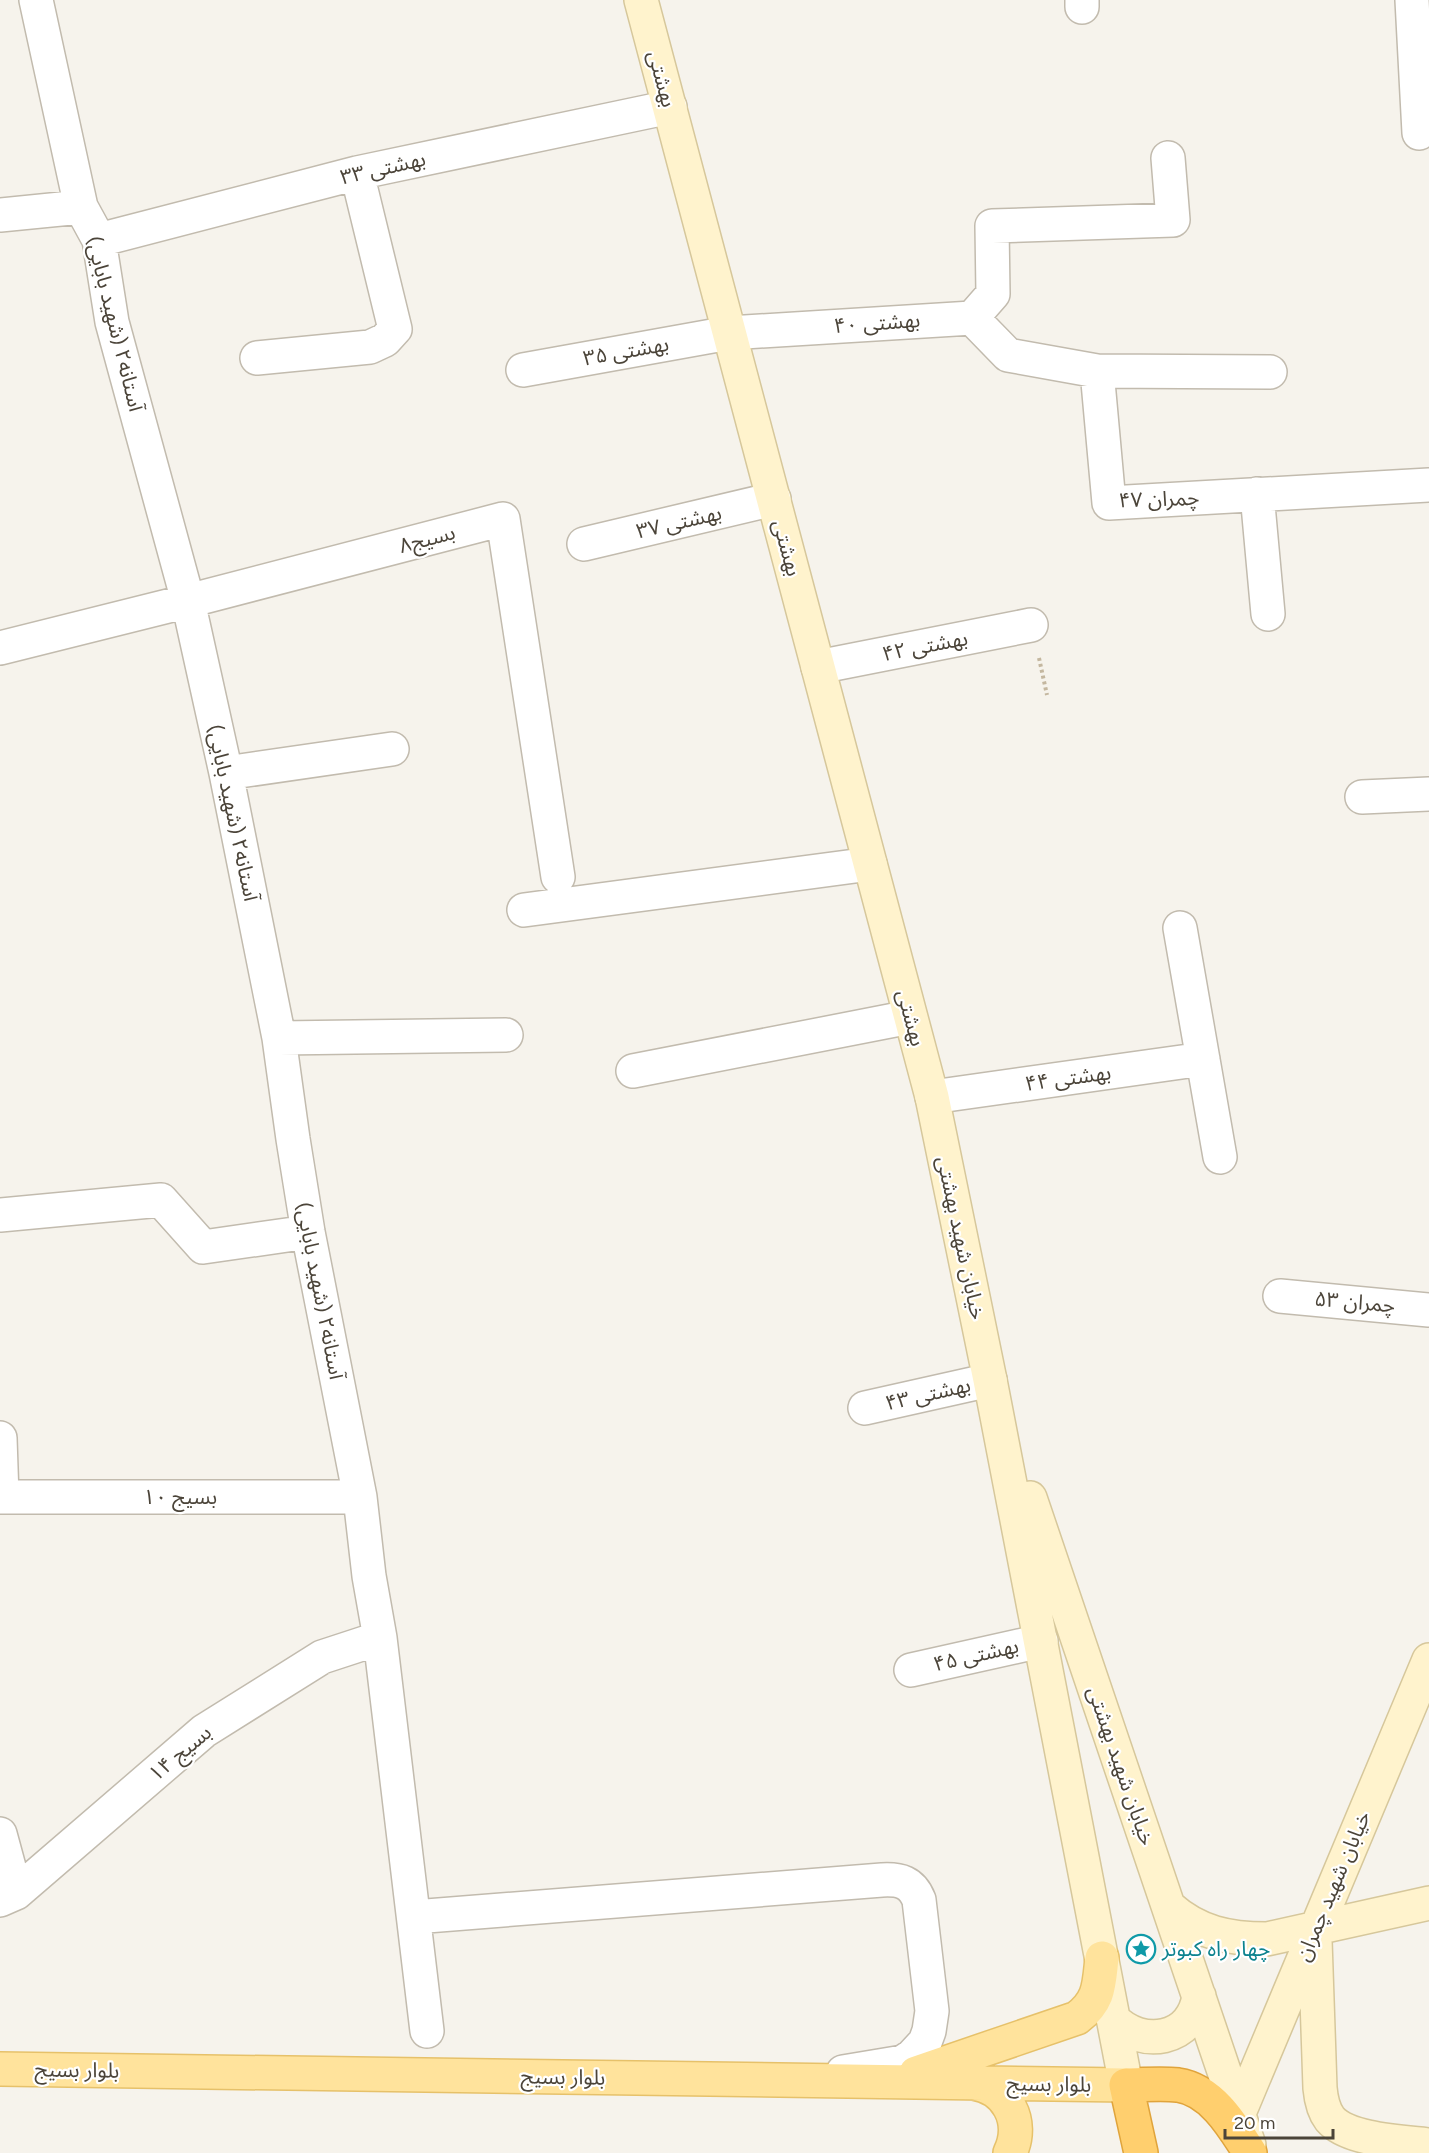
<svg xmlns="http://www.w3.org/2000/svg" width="1429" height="2153" font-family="Figtree,'Noto Sans Arabic',sans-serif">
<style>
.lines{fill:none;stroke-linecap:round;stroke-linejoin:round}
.street-casing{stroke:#c2bbae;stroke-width:36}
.secondary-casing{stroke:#d6c79b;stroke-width:36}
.primary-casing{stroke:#e6c16a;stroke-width:36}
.highway-casing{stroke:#e0a43c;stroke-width:36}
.path{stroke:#c4b79f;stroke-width:4;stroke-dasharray:3 3;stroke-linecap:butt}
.street{stroke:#fff;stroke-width:33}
.secondary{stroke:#fff3cd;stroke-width:33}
.primary{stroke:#ffe39c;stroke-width:33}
.highway{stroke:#ffcf6e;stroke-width:33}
.labels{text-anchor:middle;stroke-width:4.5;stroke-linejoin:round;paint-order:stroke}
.street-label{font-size:21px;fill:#4b4439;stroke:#fff}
.culture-label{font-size:21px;fill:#0d838f;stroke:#fff;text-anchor:start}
</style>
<rect width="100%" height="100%" fill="#f6f3ec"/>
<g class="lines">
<g class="street-casing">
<path id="street" d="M36 0 81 207 99 240 112 322 188 601 226 773 279 1038 293 1139 308 1232 360 1497 369 1576 380 1638 427 2031
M1412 0 1419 133
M1082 7V0
M0 215 81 207
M99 240 357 173 670 107
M972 318 993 294 992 226 1173 220 1168 158
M257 358 370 347 385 340 395 329 357 173
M523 370 729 333 972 318 1008 355 1097 371 1109 503 1429 485
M1097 371 1270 372
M1257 494 1268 614
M584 544 774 499
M0 648 188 601 503 519 558 877
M818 667 1031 625
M226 773 392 749
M1362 797 1429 794
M524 910 870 864
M1180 928 1220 1157
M279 1038 506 1035
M633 1071 910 1017
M932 1097 1203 1059
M0 1215 161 1200 203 1247 308 1232
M1280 1296 1429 1310
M865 1408 990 1380
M0 1438 2 1497
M0 1497H360
M911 1670 1041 1641
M0 1834 16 1893
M0 1900 16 1893 204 1731 322 1657 380 1638
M414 1917 882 1880C900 1879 912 1882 919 1900L932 2011 929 2031 925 2042 912 2056 903 2062 843 2072"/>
</g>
<g class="secondary-casing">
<path id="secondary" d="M641 0 932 1097 990 1380 1126 2085
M1030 1498 1249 2145
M1169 1907C1198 1933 1229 1939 1267 1939L1429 1903
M1315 1940 1320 2088C1321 2099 1323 2110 1330 2119 1348 2140 1402 2142 1429 2145
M1113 2019C1142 2049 1192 2041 1199 1996
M1239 2113 1429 1660"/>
</g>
<g class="primary-casing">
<path id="primary" d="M0 2069 1126 2085
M916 2073 1077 2018C1100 2001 1099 1985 1102 1958
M973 2083C1007 2088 1025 2121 1010 2153"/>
</g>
<g class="highway-casing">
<path id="highway" d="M1141 2153 1126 2085C1143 2085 1161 2083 1178 2085 1212 2090 1233 2126 1250 2153"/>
</g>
<path class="path" d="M1039 658 1047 695"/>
<use href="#street" class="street"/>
<use href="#secondary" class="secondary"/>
<use href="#primary" class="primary"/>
<use href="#highway" class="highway"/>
</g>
<defs>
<g id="sight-ring" transform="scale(1.5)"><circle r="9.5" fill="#fff" stroke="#0f9aa8" stroke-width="1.5"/><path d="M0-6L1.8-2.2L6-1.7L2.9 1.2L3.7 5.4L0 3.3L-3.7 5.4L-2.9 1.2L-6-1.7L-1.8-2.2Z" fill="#0f9aa8"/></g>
</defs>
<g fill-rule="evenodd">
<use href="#sight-ring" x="1141" y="1949"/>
</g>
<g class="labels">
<g class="street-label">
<text transform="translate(662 79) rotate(75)" y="7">بهشتی</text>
<text transform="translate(383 168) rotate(-13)" y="7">بهشتی ۳۳</text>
<text transform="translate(877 323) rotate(-4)" y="7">بهشتی ۴۰</text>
<text transform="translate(115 324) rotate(76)" y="7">آستانه۲ (شهید بابایی)</text>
<text transform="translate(626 351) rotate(-10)" y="7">بهشتی ۳۵</text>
<text transform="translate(1159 499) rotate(-2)" y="7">چمران ۴۷</text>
<text transform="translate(679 522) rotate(-13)" y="7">بهشتی ۳۷</text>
<text transform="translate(427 539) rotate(-15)" y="7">بسیج۸</text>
<text transform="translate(787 548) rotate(75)" y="7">بهشتی</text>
<text transform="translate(925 646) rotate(-11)" y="7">بهشتی ۴۲</text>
<text transform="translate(233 813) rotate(78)" y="7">آستانه۲ (شهید بابایی)</text>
<text transform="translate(911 1018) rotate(75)" y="7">بهشتی</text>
<text transform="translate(1068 1078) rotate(-8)" y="7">بهشتی ۴۴</text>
<text transform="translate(961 1238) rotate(78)" y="7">خیابان شهید بهشتی</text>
<text transform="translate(320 1291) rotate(79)" y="7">آستانه۲ (شهید بابایی)</text>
<text transform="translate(1355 1302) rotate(5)" y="7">چمران ۵۳</text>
<text transform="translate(928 1394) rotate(-13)" y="7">بهشتی ۴۳</text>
<text x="180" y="1504">بسیج ۱۰</text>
<text transform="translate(976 1655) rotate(-13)" y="7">بهشتی ۴۵</text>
<text transform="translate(180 1753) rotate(-40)" y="7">بسیج ۱۴</text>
<text transform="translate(1121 1766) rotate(71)" y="7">خیابان شهید بهشتی</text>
<text transform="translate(1333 1886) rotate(-67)" y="7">خیابان شهید چمران</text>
<text transform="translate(77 2070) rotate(1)" y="7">بلوار بسیج</text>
<text transform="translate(563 2077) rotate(1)" y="7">بلوار بسیج</text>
<text transform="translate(1049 2084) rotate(1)" y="7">بلوار بسیج</text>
</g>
<g class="culture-label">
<text x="1162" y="1956">چهار راه کبوتر</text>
</g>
</g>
<path d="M1225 2129v9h108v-9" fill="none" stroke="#4b4439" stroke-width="3"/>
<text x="1234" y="2129" font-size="18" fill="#4b4439" stroke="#ffffff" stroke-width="4.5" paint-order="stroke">20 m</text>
</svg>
